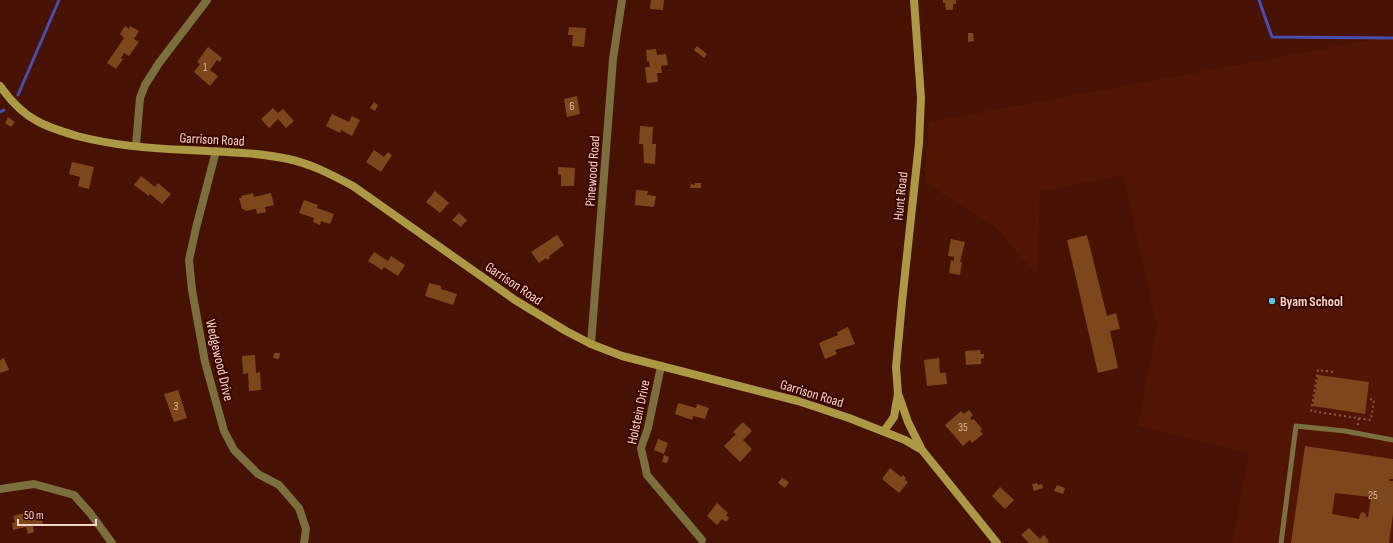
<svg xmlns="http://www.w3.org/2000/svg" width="1393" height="543" font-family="'Sofia Sans Condensed',sans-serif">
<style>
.built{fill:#521504}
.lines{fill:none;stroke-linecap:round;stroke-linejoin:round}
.stream{stroke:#484db0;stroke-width:3}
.building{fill:#7d471b;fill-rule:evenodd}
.path{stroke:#87594c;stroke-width:2;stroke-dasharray:2 3;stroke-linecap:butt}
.lane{stroke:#7b6f3e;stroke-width:5}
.street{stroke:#7b6f3e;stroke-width:8}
.secondary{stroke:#ac9946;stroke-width:8}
.poi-dot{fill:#58c8e4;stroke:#3b0600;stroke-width:1.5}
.labels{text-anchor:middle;stroke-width:4;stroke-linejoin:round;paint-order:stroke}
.number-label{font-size:12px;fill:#d8b09e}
.street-label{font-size:14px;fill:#f6d3c9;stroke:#3b0600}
.poi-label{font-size:14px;font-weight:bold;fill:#f6d3c9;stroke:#3b0600;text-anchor:start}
</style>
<rect width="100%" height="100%" fill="#471203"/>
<path class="built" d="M1393 36V543H1232L1249 453 1138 426 1157 326 1123 175 1040 192 1037 275 995 227 924 182 929 122Z"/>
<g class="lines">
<path class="stream" d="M1259 0 1272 37 1393 38
M18 95 59 0
M0 112 4 110"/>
</g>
<path class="building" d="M651 0H664L663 10 650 9Z
M943 0H956V4H953V10H946L945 3H943Z
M125 26 129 29 130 26 139 31 134 39 139 42 129 56 124 53 121 58 123 59 116 69 107 63 124 38 120 34Z
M569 27 586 28 584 47 572 46 573 35H568Z
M968 33H973L974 41 968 42Z
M697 46 707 54 704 58 694 50Z
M208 47 222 58 220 62 217 60 210 70 218 76 210 86 194 72 200 64 197 62Z
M656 49 657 55 666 54 668 65 661 66 662 73H657L658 82 647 83 645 67H650L649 61 647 62 646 50Z
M577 96 580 114 567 117 564 99Z
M374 102 378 105 375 111 370 108Z
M273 108 278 113 283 109 294 121 286 128 278 119 269 128 261 119Z
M332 114 349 122 352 116 360 120 352 136 341 130 340 133 326 126Z
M8 117 15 122 11 127 5 123Z
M640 126 653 127 652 144H656L655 164 644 163 643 144H639Z
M374 150 384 157 388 152 392 155 381 172 366 162Z
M72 162 94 167 89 189 78 186 80 177 69 174Z
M558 167 575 168 574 186H561V175L558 174Z
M141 176 155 187 158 183 171 194 162 204 150 194 149 196 134 185Z
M695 183H701V188H690L691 184 695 185Z
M636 190 648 191 647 195 656 196 654 207 635 205Z
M435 191 449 203 440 213 426 202Z
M253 193 254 197 271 193 274 205 265 207 266 212 257 214 256 209 245 211 244 209H242L239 198H242L241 196Z
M304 200 318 205 317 208 334 214 330 224 321 221 320 225 313 222 314 218 299 213Z
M459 213 467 220 461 227 452 220Z
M557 235 564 245 549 256 550 258 547 260 546 258 539 263 531 252Z
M1087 235 1107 316 1116 313 1120 329 1110 331 1118 368 1098 373 1067 240Z
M951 239 965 242 960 262H962L960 275 949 273 951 260 954 261V257L948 256Z
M374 252 388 261 391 256 405 265 398 276 384 267 382 270 368 261Z
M429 283 441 286V289L457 294 453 305 425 296Z
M848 327 855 344 835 350 837 354 825 359 819 343 838 335 837 332Z
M980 350 981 354H984V358L981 359V364L966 365 965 351Z
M274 353H280L279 359 273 358Z
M255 355 256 373 260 372 261 390 249 391 248 373 243 374 242 356Z
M4 358 9 370 0 373V360Z
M939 358 940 373H946L947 384 927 386 924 360Z
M1318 375 1369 382 1365 414 1313 406Z
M178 390 187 418 174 422 164 394Z
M678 403 696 408 697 404 709 408 705 419 693 416 692 420 675 414Z
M969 410 973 415 970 418 972 420 974 419 982 429 980 431 983 434 972 443 970 440 963 446 945 425 961 411 964 414Z
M743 422 752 431 743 440 752 449 740 462 724 446 736 434 733 432Z
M658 439 668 443 664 454 654 450Z
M1305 446 1393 459V479H1389V481H1393V514L1389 543H1291ZM1335 493 1371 497 1368 517H1366V514L1363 512 1360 514 1359 519 1332 514Z
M664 455 669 457 667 463 662 462Z
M890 468 901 477 903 475 906 478 905 480 908 482 899 493 882 479Z
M782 478 789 482 785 488 778 483Z
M1037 483 1038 485 1042 484 1043 488 1034 491 1032 484Z
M1057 485 1065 488 1063 494 1054 491Z
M1000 487 1014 500 1005 509 992 496Z
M717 503 728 513 726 515 729 518 726 522 722 519 717 525 707 516Z
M28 512 29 516 40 513 43 524 33 526 34 532 28 534 26 527 13 530 12 523 15 522 13 516Z
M1029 528 1040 539 1044 535 1049 541 1047 543H1029L1021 535Z"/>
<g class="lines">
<path class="path" d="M1333 372 1318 370 1311 411 1371 420 1374 400 1370 399
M1358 425 1359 418"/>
<path class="lane" d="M1281 543 1296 426 1345 431 1393 440"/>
<path class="street" d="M136 146 140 98 145 85 159 63 207 0
M216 151 196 228 189 260 192 290 205 362 224 431 234 450 258 474 279 485 299 508 306 529 304 543
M591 344 613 59 622 0
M661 366 648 428 641 448 647 475 702 540
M0 489 34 484 74 495 90 513 112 543"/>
<path class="secondary" d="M0 86C10 100 22 113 37 121 49 128 64 132 77 136 112 145 152 149 189 150 222 152 256 152 288 159 312 164 332 175 353 186L515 300 566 331 591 344 622 356 798 401 849 418 905 440 922 450 997 543
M899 396 908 422 921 448
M884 431 894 417 896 405 898 394 896 367 902 302 919 143 921 98 914 0"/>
</g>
<circle class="poi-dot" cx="1272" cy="301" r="4"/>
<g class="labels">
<g class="number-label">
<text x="205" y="71">1</text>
<text x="572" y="110">6</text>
<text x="176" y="410">3</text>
<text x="963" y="431">35</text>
<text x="1373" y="499">25</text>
</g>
<g class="street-label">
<text transform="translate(212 139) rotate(3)" y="5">Garrison Road</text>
<text transform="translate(592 171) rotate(-86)" y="5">Pinewood Road</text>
<text transform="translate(900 196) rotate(-84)" y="5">Hunt Road</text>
<text transform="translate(514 283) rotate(34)" y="5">Garrison Road</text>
<text transform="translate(220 360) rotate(77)" y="5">Wedgewood Drive</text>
<text transform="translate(812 393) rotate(17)" y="5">Garrison Road</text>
<text transform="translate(638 412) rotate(-78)" y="5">Holstein Drive</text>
</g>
<g class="poi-label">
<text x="1280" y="306">Byam School</text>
</g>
</g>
<path d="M18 519v6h78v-6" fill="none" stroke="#f6d3c9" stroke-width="2"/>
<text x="24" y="519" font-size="12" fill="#f6d3c9" stroke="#3b0600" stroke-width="3" paint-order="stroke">50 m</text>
</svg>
